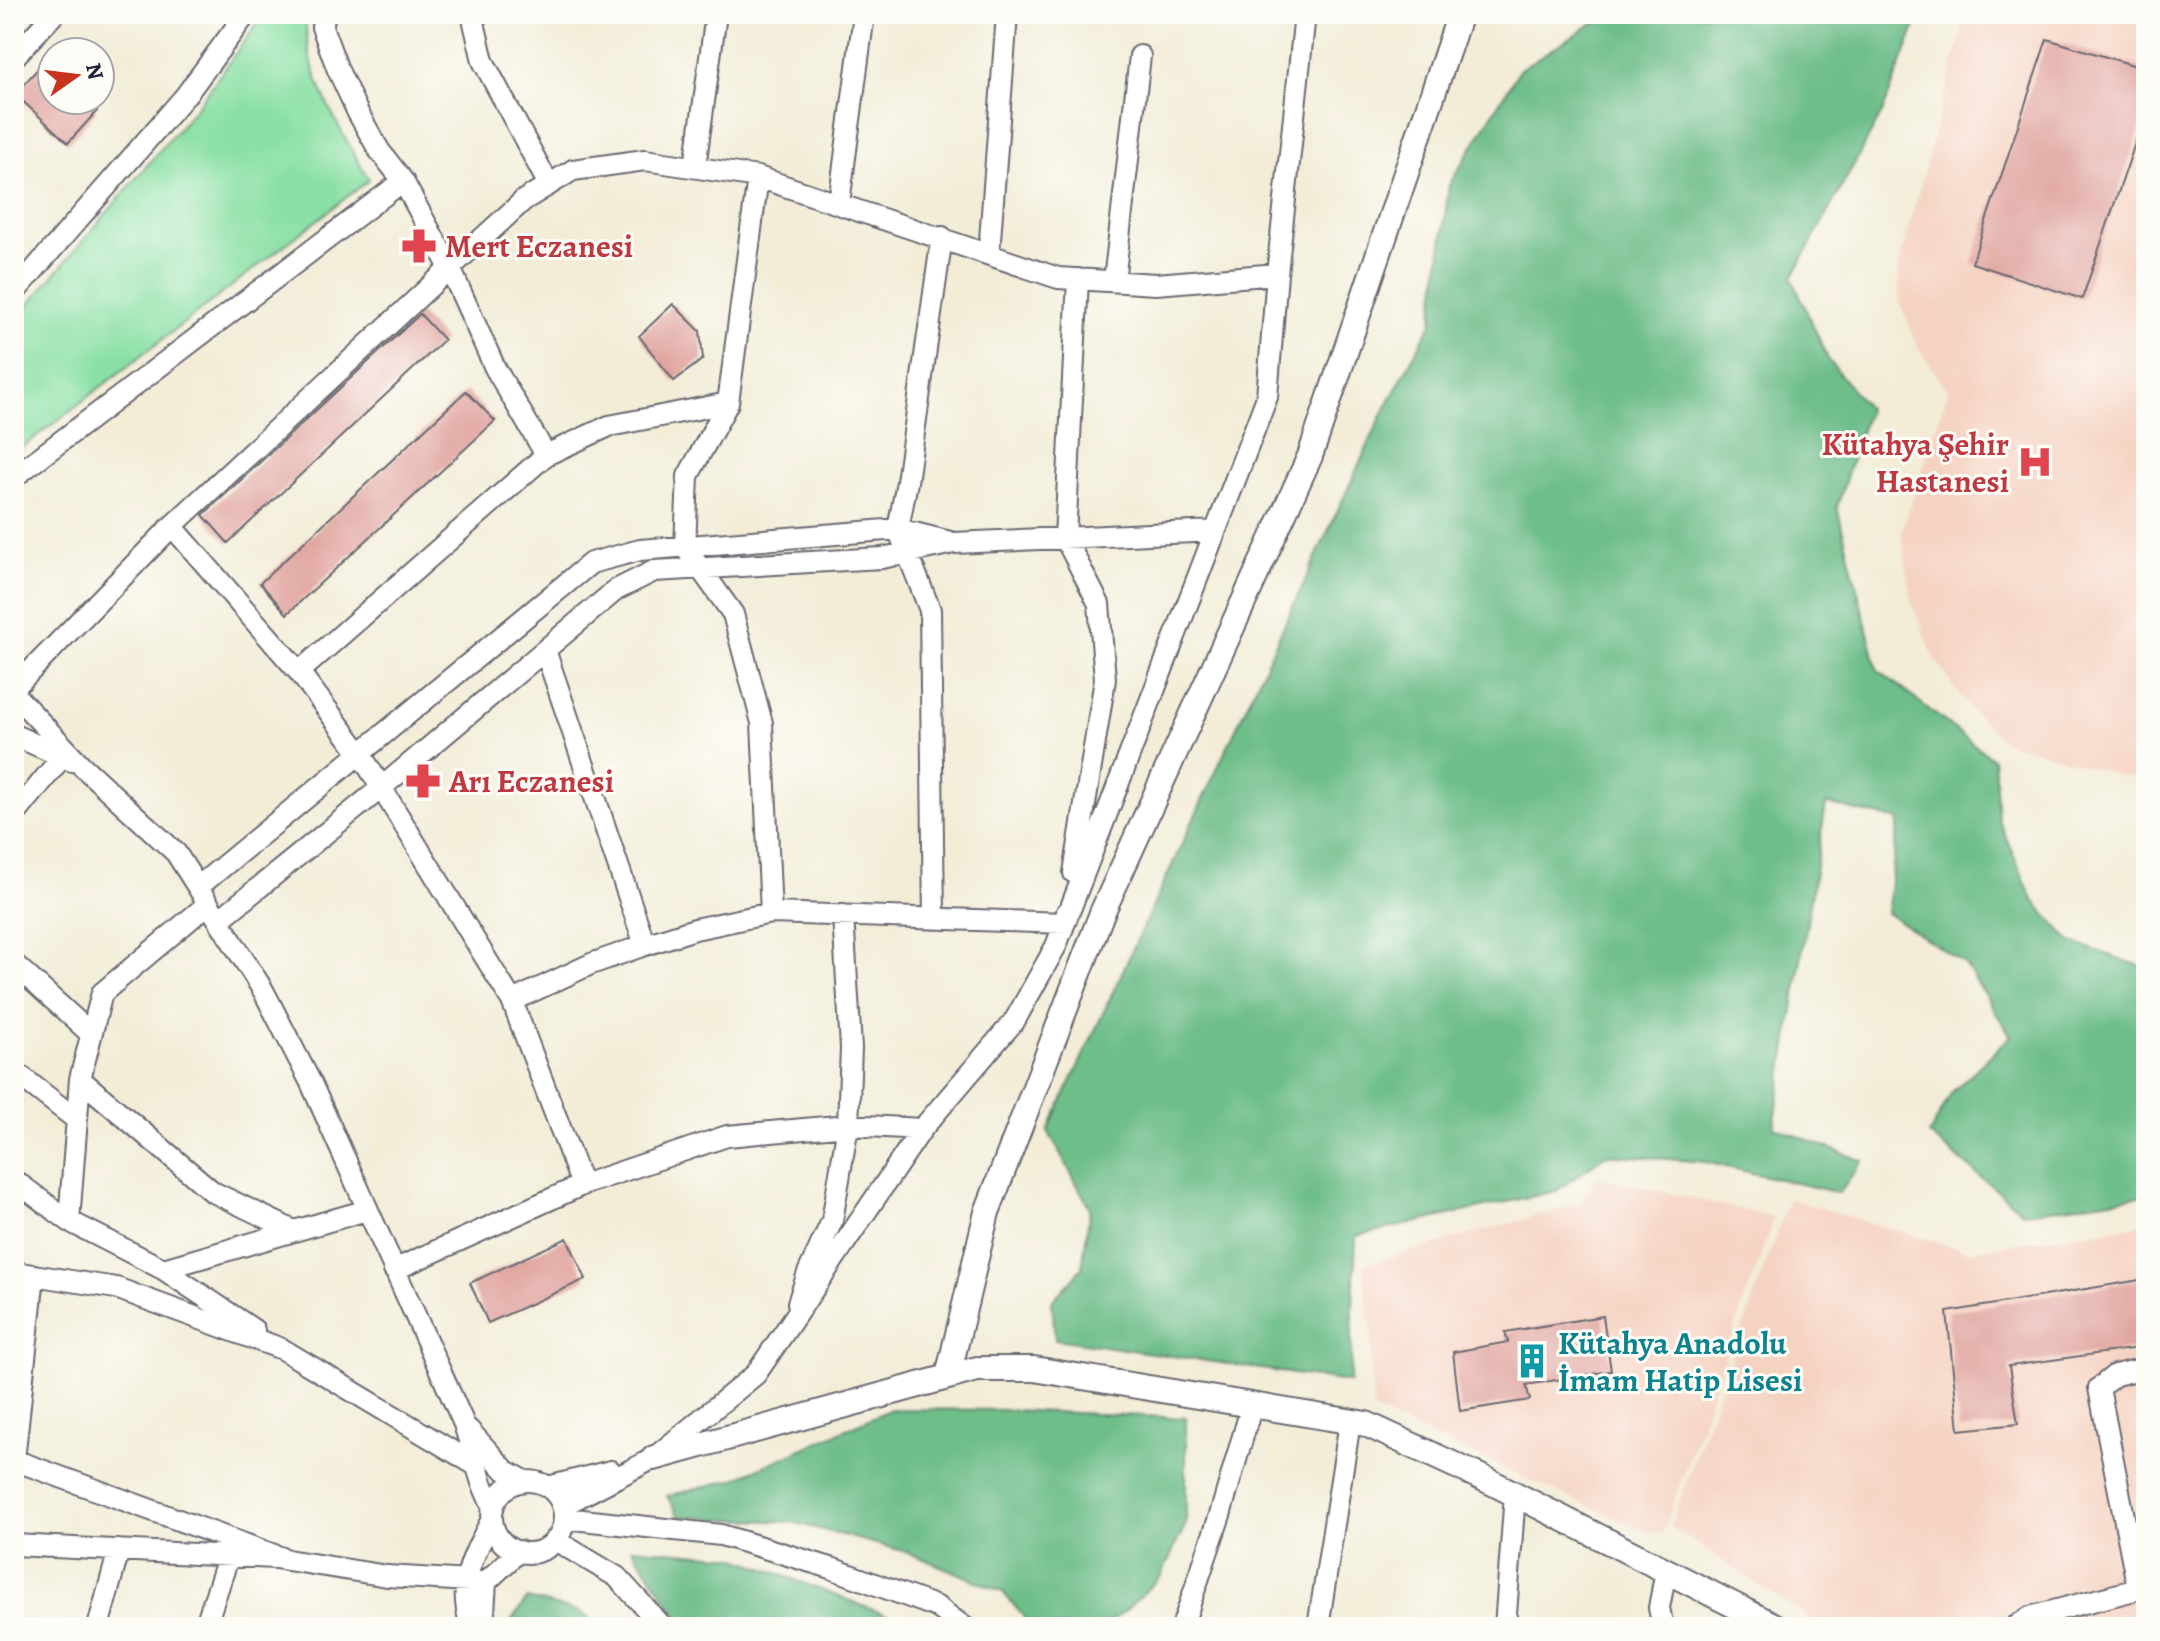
<svg xmlns="http://www.w3.org/2000/svg" width="2160" height="1641" font-family="Alegreya,serif">
<style>
.built{fill:#f5d3c2}
.green{fill:#89e0a4;stroke:#568170;stroke-width:2}
.forest{fill:#6ebe8a;stroke:#487062;stroke-width:2}
.building{fill:#e1a5a0}
.lines{fill:none;stroke-linecap:round;stroke-linejoin:round}
.minor-casing{stroke:#6b6972;stroke-width:24}
.tertiary-casing{stroke:#6b6972;stroke-width:28}
.minor{stroke:#fff;stroke-width:20}
.tertiary{stroke:#fff;stroke-width:24}
.labels{text-anchor:middle;stroke-width:6;stroke-linejoin:round;paint-order:stroke}
.health-label{font-size:32px;font-weight:bold;fill:#be3a42;stroke:#fdfcf7;text-anchor:start}
.culture-label{font-size:32px;font-weight:bold;fill:#0d838f;stroke:#fdfcf7;text-anchor:start}
</style>
<rect width="100%" height="100%" fill="#fdfcf7"/>
<filter id="ink" filterUnits="userSpaceOnUse"><feTurbulence type="fractalNoise" baseFrequency=".0125" numOctaves="2"/><feDisplacementMap in="SourceGraphic" scale="16" xChannelSelector="R" yChannelSelector="G"/><feConvolveMatrix kernelMatrix="1 2 1 2 8 2 1 2 1" color-interpolation-filters="sRGB"/></filter>
<filter id="wash" filterUnits="userSpaceOnUse"><feTurbulence type="fractalNoise" baseFrequency=".006" numOctaves="4" result="noise"/><feDisplacementMap in="SourceGraphic" scale="32" xChannelSelector="R" yChannelSelector="G"/><feGaussianBlur stdDeviation="1.8" result="paint"/><feColorMatrix in="noise" values="0 0 0 0 0 0 0 0 0 0 0 0 0 0 0 0 0 1.4 0 .05"/><feComposite in="paint" operator="in"/></filter>
<g filter="url(#wash)">
<rect width="100%" height="100%" fill="#f3edd8"/>
<path class="built" d="M1967 14H2146V780L2121 776 2003 741 1970 709 1935 660 1912 603 1901 533 1948 391 1918 348 1900 303 1898 266Z
M1597 1177 1774 1217 1663 1533 1646 1532 1373 1410 1371 1332 1363 1265 1580 1203Z
M1789 1199 1968 1251 2146 1224V1627H1823L1670 1526Z"/>
<path class="green" d="M264 14H306C303 74 341 130 369 180L14 454V322L196 108Z"/>
<path class="forest" d="M1608 14H1920L1883 111 1792 278 1828 359 1868 409 1837 507 1877 669 1994 760 1998 819 2033 900 2071 942 2146 968V1195L2024 1213 1929 1134 1952 1092 2011 1036 1965 964 1887 913 1899 820 1826 804 1774 1127 1863 1161 1839 1193 1705 1162 1607 1154 1556 1191 1356 1236 1350 1382 1055 1339 1052 1301 1082 1268 1090 1208 1048 1131 1386 407 1432 323 1449 185 1520 69Z
M891 1409 1011 1410 1186 1418V1524L1161 1576 1126 1610 1103 1627H1032L1003 1592 907 1552 792 1522 679 1517 667 1496 735 1479Z
M632 1548 735 1557 918 1627H685Z
M527 1599 580 1612 603 1627H507Z"/>
<g id="blocks">
<path class="building" d="M2047 39 2146 69V111L2082 299 1972 263Z
M43 63 52 71V100H84L97 111 68 143 15 94Z
M673 304 700 331 703 359 674 381 639 336Z
M420 314 444 340 228 543 203 515Z
M466 391 495 421 287 614 260 583Z
M567 1238 586 1279 488 1323 470 1283Z
M2146 1279V1347L2009 1366 2018 1424 1959 1430 1947 1312Z
M1603 1316 1611 1371 1526 1385 1530 1400 1460 1411 1453 1352 1508 1342 1505 1332Z"/>
</g>
</g>
<g filter="url(#ink)">
<use href="#blocks" fill-opacity="0" stroke="#6b6972" stroke-width="2"/>
<g class="lines">
<g class="minor-casing">
<path id="minor" d="M325 14 322 27 338 70 358 113 379 150 403 181 450 268 495 368 546 455
M472 14 483 61 549 185
M14 57 54 14
M695 167 716 14
M758 177 728 403 688 476 685 547 733 614 762 723 771 913
M839 203 864 14
M989 253 1007 14
M1114 281 1140 56
M14 293 186 95 246 14
M14 477 403 181
M172 526 299 672 360 753 512 1001 582 1185
M545 650 645 945
M299 672 546 455 609 426 728 403
M14 688 172 526 450 268 524 200 573 170 645 160 758 177 1058 278 1156 284 1277 274
M14 694 82 766 176 853 263 990 311 1083 464 1424 482 1483 493 1508
M14 735 72 761
M14 816 62 757
M1074 873 1105 679 1099 604 1065 538 1078 279
M198 887 591 563 640 550 898 529 950 542
M934 919 930 610 898 529 907 482 942 237
M219 920 381 788 616 590 654 571 882 558 954 543 1215 531
M14 964 90 1033
M512 1001 591 964 645 945 695 929 771 913 1065 923 1067 912
M14 1071 77 1120
M80 1079 213 1192 294 1231
M14 1180 69 1221 163 1269 254 1330
M69 1221 80 1079 102 993 208 904
M163 1269 367 1210
M394 1270 582 1185 727 1136 848 1125 922 1129
M14 1272 116 1288 282 1349 477 1466
M34 1275 14 1460 288 1560
M798 1303 808 1273 832 1221 848 1125 851 1048 843 915
M469 1430 505 1470 525 1481
M492 1517a36 36 0 1 1 72 0a36 36 0 1 1-72 0Z
M548 1487 611 1471
M562 1506 654 1458 756 1374 922 1129 1015 1020 1056 946 1267 397 1277 274 1305 14
M564 1518 721 1535 831 1568 937 1607 964 1627
M555 1540 617 1577 663 1627
M14 1545 275 1558 387 1576 486 1582
M2138 1589 2099 1388 2115 1375 2146 1368
M98 1627 119 1550
M205 1627 229 1555
M471 1627C457 1581 472 1559 492 1519
M483 1627 486 1582 519 1551
M1182 1627 1220 1515 1252 1405
M1318 1627 1350 1422
M1505 1627 1515 1494
M1663 1627 1659 1608 1666 1570
M2015 1627 2030 1617 2146 1587"/>
</g>
<g class="tertiary-casing">
<path id="tertiary" d="M948 1376 987 1212 1102 913 1310 456 1460 14
M654 1458 977 1369H1034L1366 1424 1491 1482 1777 1627"/>
</g>
<use href="#minor" class="minor"/>
<use href="#tertiary" class="tertiary"/>
</g>
</g>
<defs>
<g id="pharmacy-bare" transform="scale(2.76)"><path d="M-2-6h4v4h4v4h-4v4h-4v-4h-4v-4h4Z" fill="#e0444e" stroke="#fdfcf7" stroke-width="2.5" paint-order="stroke"/></g>
<g id="hospital-bare" transform="scale(2.76)"><path d="M-5-5h3v3.5h4V-5h3V5h-3V1.5h-4V5h-3Z" fill="#e0444e" stroke="#fdfcf7" stroke-width="2.5" paint-order="stroke"/></g>
<g id="building-bare" transform="scale(2.76)"><path d="M-4-6H4V6H1V3H-1V6H-4ZM-2.5-4.3h1.7v1.8h-1.7ZM.8-4.3h1.7v1.8H.8ZM-2.5-1h1.7V.8h-1.7ZM.8-1h1.7V.8H.8Z" fill="#0f9aa8" stroke="#fdfcf7" stroke-width="2.5" paint-order="stroke"/></g>
</defs>
<g fill-rule="evenodd">
<use href="#pharmacy-bare" x="419" y="246"/>
<use href="#hospital-bare" x="2035" y="462"/>
<use href="#pharmacy-bare" x="423" y="781"/>
<use href="#building-bare" x="1532" y="1361"/>
</g>
<g class="labels">
<g class="health-label">
<text x="445" y="257">Mert Eczanesi</text>
<text x="2009" y="455" text-anchor="end">Kütahya Şehir<tspan x="2009" dy="37">Hastanesi</tspan></text>
<text x="449" y="792">Arı Eczanesi</text>
</g>
<g class="culture-label">
<text x="1558" y="1354">Kütahya Anadolu<tspan x="1558" dy="37">İmam Hatip Lisesi</tspan></text>
</g>
</g>
<rect width="2160" height="1641" fill="none" stroke="#fdfcf7" stroke-width="48"/>
<g transform="translate(76 76) rotate(76)"><circle r="38" fill="#fdfcf7" stroke="#a5a5ac" stroke-width="2"/>
<path d="M0-6L14 30L0 20L-14 30Z" fill="#c8321e"/>
<text y="-12" font-size="22" font-weight="bold" text-anchor="middle" fill="#22223b">N</text>
</g>
</svg>
